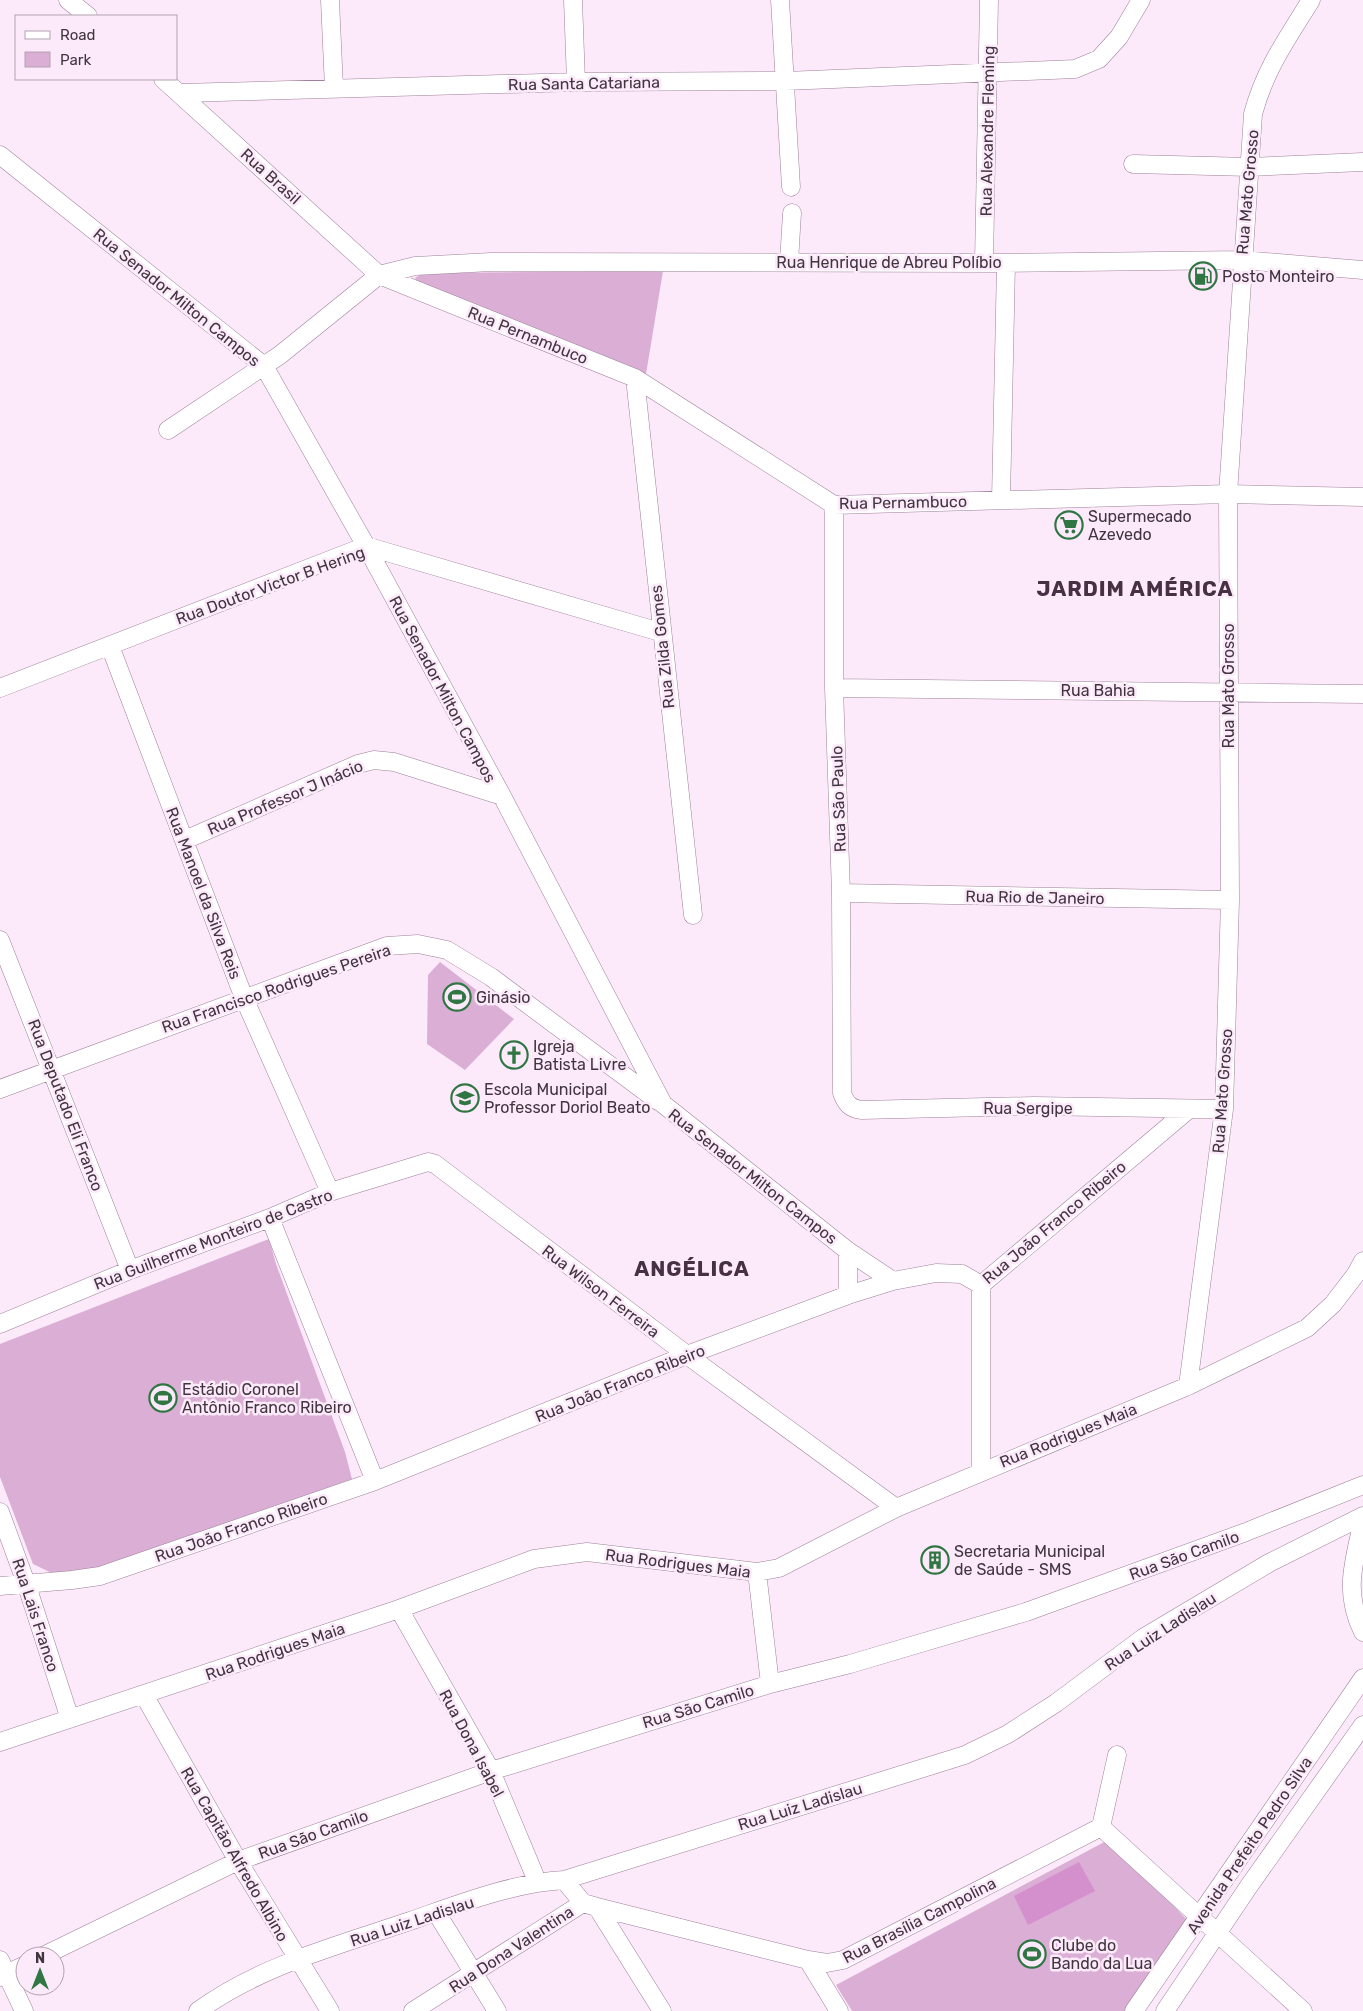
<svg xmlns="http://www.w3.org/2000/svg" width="1363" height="2011" font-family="Rubik,sans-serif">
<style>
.green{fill:#daaed5}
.water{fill:#d390cc}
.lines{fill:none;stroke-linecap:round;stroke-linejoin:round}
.minor-casing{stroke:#9d819a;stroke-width:19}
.minor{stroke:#fff;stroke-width:18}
.labels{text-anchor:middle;stroke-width:5;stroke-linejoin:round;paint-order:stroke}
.street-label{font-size:16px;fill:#41353f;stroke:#fceafa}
.poi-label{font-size:16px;fill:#41353f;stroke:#fceafa;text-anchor:start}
.district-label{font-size:21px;font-weight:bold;letter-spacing:1px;fill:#472f44;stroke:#fceafa}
</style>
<rect width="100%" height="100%" fill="#fceafa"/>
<path class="green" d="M663 271 646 374 419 284 415 278 423 273Z
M440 962 514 1019 465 1070 427 1044 428 975Z
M269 1239 276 1264 345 1452 352 1479 108 1568 62 1578 33 1564 0 1477V1344Z
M1110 1839 1190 1923 1130 2011H852L836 1985Z"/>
<path class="water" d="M1079 1862 1095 1891 1028 1925 1014 1896Z"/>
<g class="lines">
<g class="minor-casing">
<path id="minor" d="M68 0 88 16
M330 0 334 88
M573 0 576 82
M780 0 791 187
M163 79 379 275 635 378 834 505 1228 494 1363 497
M180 93 576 82 786 81 1075 69 1099 59 1119 37 1141 0
M0 155 264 366 366 546 502 796 663 1104 848 1251 893 1281
M1133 164 1250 167 1363 162
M789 262 792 213
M984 262 989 0
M635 378 693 915
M168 430 280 355 379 275 415 266 491 262 1006 263 1242 260 1363 270
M1001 500 1006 263
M834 505V688L841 893 842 1093C846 1104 850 1108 861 1110L1034 1106 1224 1109
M110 646 244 998 330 1192
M0 688 366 546 660 632
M834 688 1363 694
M185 840 358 764 374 760 394 762 502 796
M841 893 1230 900
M0 940 130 1270
M0 1089 387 946 418 944 447 950 491 977 658 1101
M270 1218 375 1481
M848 1251V1295
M981 1285V1471
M0 1324 130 1270 270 1218 330 1192 428 1162 435 1164 687 1355 896 1508
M1188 1386 1224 1109 1230 900 1228 494 1253 114C1265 69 1287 39 1311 0
M0 1512 26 1583 70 1719
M1363 1520C1354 1563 1343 1591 1363 1632
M757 1572 770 1684
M0 1586 72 1580 100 1576 375 1481 687 1355 848 1295 893 1281 936 1273 962 1274 981 1285 1188 1110
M399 1609 491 1771 537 1881
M144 1695 238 1861 330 2011
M0 1742 399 1609 534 1559 587 1552 757 1572 779 1568 896 1508 1188 1386 1307 1328 1333 1304 1356 1274 1363 1261
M1101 1827 1303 2011
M564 1880 583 1903 597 1907 808 1960 827 1963 843 1960 1101 1827 1117 1755
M597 1907 662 2011
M436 1912 497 2011
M43 1956 238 1861 491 1771 770 1684 850 1664 1026 1612 1246 1532 1363 1485
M0 1960 24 2011
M808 1960 839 2011
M0 1977 25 1965
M198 2011C259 1966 339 1945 410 1921 459 1904 512 1883 564 1880L965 1755 1008 1734 1056 1703 1143 1638 1269 1563 1363 1516
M413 2011 583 1903
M1134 2011 1363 1678
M1165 2011 1249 1886 1363 1725"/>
</g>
<use href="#minor" class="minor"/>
</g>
<defs>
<g id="fuel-ring" transform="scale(1.4375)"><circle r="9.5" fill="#fceafa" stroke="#2f7643" stroke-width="1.5"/><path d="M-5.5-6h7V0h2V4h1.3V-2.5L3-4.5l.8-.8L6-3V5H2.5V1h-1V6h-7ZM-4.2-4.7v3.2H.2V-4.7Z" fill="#2f7643"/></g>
<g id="supermarket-ring" transform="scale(1.4375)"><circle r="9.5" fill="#fceafa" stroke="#2f7643" stroke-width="1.5"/><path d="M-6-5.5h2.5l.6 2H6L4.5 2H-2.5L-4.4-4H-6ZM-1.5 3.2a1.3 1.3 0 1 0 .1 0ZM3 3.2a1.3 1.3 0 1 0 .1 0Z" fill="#2f7643"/></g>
<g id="stadium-ring" transform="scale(1.4375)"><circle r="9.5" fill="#fceafa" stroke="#2f7643" stroke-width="1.5"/><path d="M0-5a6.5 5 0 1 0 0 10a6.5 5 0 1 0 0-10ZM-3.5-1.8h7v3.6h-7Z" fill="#2f7643"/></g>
<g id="church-ring" transform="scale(1.4375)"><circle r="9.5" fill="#fceafa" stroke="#2f7643" stroke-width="1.5"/><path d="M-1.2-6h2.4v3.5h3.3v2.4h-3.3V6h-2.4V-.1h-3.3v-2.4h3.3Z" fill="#2f7643"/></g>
<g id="school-ring" transform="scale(1.4375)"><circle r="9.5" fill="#fceafa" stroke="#2f7643" stroke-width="1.5"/><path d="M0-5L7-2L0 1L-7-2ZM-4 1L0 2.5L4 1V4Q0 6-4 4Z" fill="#2f7643"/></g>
<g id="building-ring" transform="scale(1.4375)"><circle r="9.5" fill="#fceafa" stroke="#2f7643" stroke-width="1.5"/><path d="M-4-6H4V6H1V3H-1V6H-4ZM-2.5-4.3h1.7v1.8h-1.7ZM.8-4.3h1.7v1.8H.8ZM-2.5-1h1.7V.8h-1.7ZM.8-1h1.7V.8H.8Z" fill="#2f7643"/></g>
</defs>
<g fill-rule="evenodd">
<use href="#fuel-ring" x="1203" y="276"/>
<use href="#supermarket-ring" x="1069" y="525"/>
<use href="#stadium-ring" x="457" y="997"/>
<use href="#church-ring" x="514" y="1055"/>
<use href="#school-ring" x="465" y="1098"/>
<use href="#stadium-ring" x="163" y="1398"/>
<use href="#building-ring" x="935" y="1560"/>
<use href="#stadium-ring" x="1032" y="1954"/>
</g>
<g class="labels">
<g class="street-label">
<text transform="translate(584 83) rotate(-1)" y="6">Rua Santa Catariana</text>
<text transform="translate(987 131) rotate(-89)" y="6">Rua Alexandre Fleming</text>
<text transform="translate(271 176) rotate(42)" y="6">Rua Brasil</text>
<text transform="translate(1247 192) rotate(-85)" y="6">Rua Mato Grosso</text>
<text x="889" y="268">Rua Henrique de Abreu Políbio</text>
<text transform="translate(177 297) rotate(39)" y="6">Rua Senador Milton Campos</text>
<text transform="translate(528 335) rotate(22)" y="6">Rua Pernambuco</text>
<text transform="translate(903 502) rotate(-1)" y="6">Rua Pernambuco</text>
<text transform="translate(270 585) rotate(-20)" y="6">Rua Doutor Victor B Hering</text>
<text transform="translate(662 647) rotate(-96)" y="6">Rua Zilda Gomes</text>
<text transform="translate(1228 686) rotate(-90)" y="6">Rua Mato Grosso</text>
<text transform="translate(443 689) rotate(62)" y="6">Rua Senador Milton Campos</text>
<text x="1098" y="696">Rua Bahia</text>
<text transform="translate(285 797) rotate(-23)" y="6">Rua Professor J Inácio</text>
<text transform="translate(838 799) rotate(-92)" y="6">Rua São Paulo</text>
<text transform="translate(204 893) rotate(69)" y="6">Rua Manoel da Silva Reis</text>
<text transform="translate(1035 897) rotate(1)" y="6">Rua Rio de Janeiro</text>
<text transform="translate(276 988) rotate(-19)" y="6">Rua Francisco Rodrigues Pereira</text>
<text transform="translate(1222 1091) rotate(-86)" y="6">Rua Mato Grosso</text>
<text transform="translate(66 1105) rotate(69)" y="6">Rua Deputado Eli Franco</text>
<text x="1028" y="1114">Rua Sergipe</text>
<text transform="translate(753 1176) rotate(38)" y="6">Rua Senador Milton Campos</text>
<text transform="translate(1054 1222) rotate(-40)" y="6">Rua João Franco Ribeiro</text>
<text transform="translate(213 1239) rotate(-21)" y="6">Rua Guilherme Monteiro de Castro</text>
<text transform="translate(601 1291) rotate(37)" y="6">Rua Wilson Ferreira</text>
<text transform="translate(620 1383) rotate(-22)" y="6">Rua João Franco Ribeiro</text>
<text transform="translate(1068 1435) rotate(-22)" y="6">Rua Rodrigues Maia</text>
<text transform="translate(241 1527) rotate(-19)" y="6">Rua João Franco Ribeiro</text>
<text transform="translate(1184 1555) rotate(-20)" y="6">Rua São Camilo</text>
<text transform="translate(678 1563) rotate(7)" y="6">Rua Rodrigues Maia</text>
<text transform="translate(36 1615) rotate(72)" y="6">Rua Lais Franco</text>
<text transform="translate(1160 1631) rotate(-33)" y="6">Rua Luiz Ladislau</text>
<text transform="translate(275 1651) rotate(-19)" y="6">Rua Rodrigues Maia</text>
<text transform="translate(698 1706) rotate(-17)" y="6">Rua São Camilo</text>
<text transform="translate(472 1743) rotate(62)" y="6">Rua Dona Isabel</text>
<text transform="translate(800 1806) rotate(-17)" y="6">Rua Luiz Ladislau</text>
<text transform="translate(313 1834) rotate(-20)" y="6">Rua São Camilo</text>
<text transform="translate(1249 1845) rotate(-56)" y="6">Avenida Prefeito Pedro Silva</text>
<text transform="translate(235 1854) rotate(60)" y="6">Rua Capitão Alfredo Albino</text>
<text transform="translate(919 1920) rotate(-27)" y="6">Rua Brasília Campolina</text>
<text transform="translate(412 1921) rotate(-18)" y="6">Rua Luiz Ladislau</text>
<text transform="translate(511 1949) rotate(-33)" y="6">Rua Dona Valentina</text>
</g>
<g class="poi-label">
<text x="1222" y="282">Posto Monteiro</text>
<text x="1088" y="522">Supermecado<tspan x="1088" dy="18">Azevedo</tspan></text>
<text x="476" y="1003">Ginásio</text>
<text x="533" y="1052">Igreja<tspan x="533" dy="18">Batista Livre</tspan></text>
<text x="484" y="1095">Escola Municipal<tspan x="484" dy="18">Professor Doriol Beato</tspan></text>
<text x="182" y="1395">Estádio Coronel<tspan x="182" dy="18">Antônio Franco Ribeiro</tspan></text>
<text x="954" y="1557">Secretaria Municipal<tspan x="954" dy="18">de Saúde - SMS</tspan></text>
<text x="1051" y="1951">Clube do<tspan x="1051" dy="18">Bando da Lua</tspan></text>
</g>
<g class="district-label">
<text x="1135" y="596">JARDIM AMÉRICA</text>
<text x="692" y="1276">ANGÉLICA</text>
</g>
</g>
<rect x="15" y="15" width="162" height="65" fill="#fceafa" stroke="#b1a2af"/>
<rect x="25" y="31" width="25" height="8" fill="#ffffff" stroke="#b1a2af"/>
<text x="60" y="40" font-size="15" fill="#41353f">Road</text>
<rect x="25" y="52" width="25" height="15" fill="#daaed5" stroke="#b1a2af"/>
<text x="60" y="65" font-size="15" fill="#41353f">Park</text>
<g transform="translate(40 1971)"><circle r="24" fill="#fceafa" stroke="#b1a2af"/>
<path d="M0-4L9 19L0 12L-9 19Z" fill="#2f7643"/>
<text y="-8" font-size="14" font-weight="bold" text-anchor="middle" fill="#41353f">N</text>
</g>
</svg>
